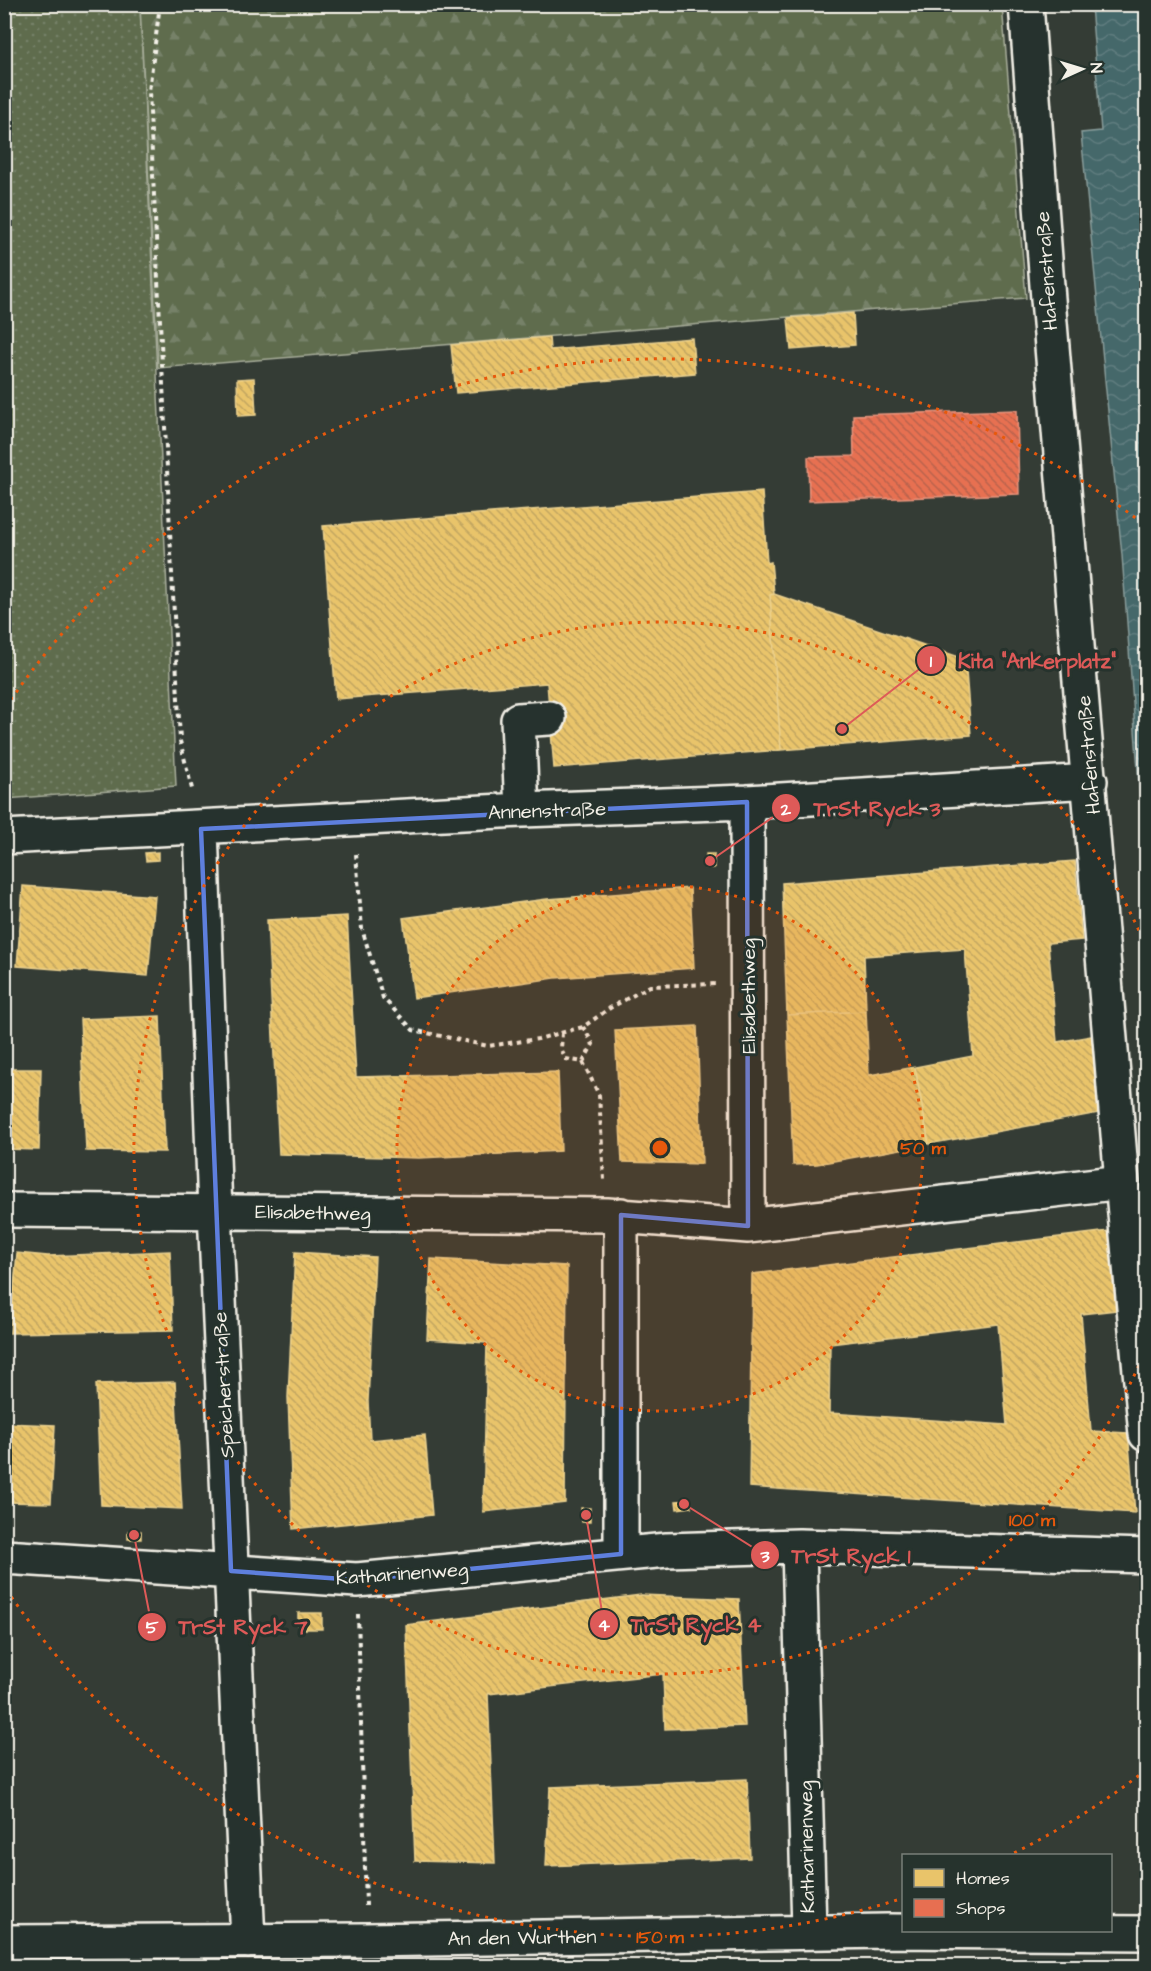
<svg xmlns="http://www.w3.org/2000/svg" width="1151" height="1971" font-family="'Architects Daughter',sans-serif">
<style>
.built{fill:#45473f}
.grass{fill:url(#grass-dots);stroke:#a9ae9b;stroke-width:1.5}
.forest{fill:url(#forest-firs);stroke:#a9ae9b;stroke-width:1.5}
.water{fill:url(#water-waves);stroke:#8a9e9c;stroke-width:1.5}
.homes{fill:url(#homes-back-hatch);stroke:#ecd290;stroke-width:1.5;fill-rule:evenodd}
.shops{fill:url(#shops-back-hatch);stroke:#eb967e;stroke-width:1.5}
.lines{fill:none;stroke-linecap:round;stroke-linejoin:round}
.minor-casing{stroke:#f4f1e8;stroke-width:38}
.path{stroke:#f4f1e8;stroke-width:4;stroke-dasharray:4.5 4.5;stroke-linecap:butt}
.minor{stroke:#26332d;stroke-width:33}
.marked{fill:none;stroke:#5e7fdd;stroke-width:4.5;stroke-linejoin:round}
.ring{fill:none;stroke:#e8590c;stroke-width:3;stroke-dasharray:3 6}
.labels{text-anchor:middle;stroke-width:6;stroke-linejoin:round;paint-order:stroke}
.street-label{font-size:20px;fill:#f4f1e8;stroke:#26332d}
.centre{fill:#e8590c;stroke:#26332d;stroke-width:3}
.ring-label{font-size:18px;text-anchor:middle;font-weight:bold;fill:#e8590c;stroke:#26332d;stroke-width:6;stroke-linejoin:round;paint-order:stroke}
.leader{fill:none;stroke:#de5a58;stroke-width:2}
.callout-dot{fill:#de5a58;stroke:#26332d;stroke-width:2}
.mark-label{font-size:18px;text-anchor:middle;font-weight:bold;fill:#fff}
.callout-label{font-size:21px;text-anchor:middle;font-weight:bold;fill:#de5a58;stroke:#26332d;stroke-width:6;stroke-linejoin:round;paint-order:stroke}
</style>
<defs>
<pattern id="grass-dots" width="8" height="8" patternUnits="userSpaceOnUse" patternTransform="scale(1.5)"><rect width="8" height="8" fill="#5e6c4e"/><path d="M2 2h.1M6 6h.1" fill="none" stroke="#768168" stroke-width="1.8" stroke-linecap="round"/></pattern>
<pattern id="forest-firs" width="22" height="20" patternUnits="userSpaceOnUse" patternTransform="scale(1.5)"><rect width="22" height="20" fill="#5e6c4e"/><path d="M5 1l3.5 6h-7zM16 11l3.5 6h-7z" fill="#768168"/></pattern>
<pattern id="water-waves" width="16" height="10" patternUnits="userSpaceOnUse" patternTransform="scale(1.5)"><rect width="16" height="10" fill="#44676a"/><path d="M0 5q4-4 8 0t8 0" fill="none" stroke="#607d7f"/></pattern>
<pattern id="homes-back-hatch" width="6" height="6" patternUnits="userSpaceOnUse" patternTransform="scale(1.5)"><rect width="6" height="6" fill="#e9c46a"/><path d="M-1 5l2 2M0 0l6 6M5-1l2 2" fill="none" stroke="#c1a561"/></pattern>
<pattern id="shops-back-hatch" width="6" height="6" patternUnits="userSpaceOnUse" patternTransform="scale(1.5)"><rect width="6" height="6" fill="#e76f51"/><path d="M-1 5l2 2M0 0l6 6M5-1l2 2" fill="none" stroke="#b8634e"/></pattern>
</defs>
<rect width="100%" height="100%" fill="#343c35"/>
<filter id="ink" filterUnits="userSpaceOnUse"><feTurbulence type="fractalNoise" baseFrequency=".0167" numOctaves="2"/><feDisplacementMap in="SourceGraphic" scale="12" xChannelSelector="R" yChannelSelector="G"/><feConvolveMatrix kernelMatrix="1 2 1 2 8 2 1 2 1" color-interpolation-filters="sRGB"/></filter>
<g filter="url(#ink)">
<path class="built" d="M1146 1961V1966H865Z"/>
<path class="grass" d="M5 4 140 5 176 786 5 799Z"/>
<path class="forest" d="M629 4 630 9 706 4 1002 5 1026 298 158 368 140 5Z"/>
<path class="water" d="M1091 5H1146V878L1122 555 1081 133 1101 131Z"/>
<path class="homes" d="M853 313 855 345 791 350 788 318Z
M549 337 550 350 692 338 695 373 456 393 451 345Z
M254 378 256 415 238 416 237 379Z
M762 492 767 563 771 562 774 594 770 595 781 750 554 768 547 683 336 699 323 526Z
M774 594 965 659 971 735 781 750 770 595Z
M158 852V860L146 861 145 853Z
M706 854H714V868H706Z
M1075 861 1082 940 1048 943 1057 1042 1092 1036 1099 1113 929 1144 915 1067 973 1056 965 949 864 956 866 1011 787 1015 782 883Z
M23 886 155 896 148 976 17 966Z
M690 888 694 968 555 978 414 998 403 918 547 899Z
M347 916 356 1077 558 1072 561 1151 419 1158 279 1154 267 920Z
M866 1011 869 1075 915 1067 929 1144 817 1164 793 1165 787 1015Z
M160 1016 165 1152 86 1151 80 1019Z
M697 1026 702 1164 622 1162 615 1030Z
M4 1069H41L39 1150 4 1149Z
M1109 1231 1116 1310 1081 1314 1091 1431 1128 1433 1135 1513 749 1487 752 1274ZM998 1324 1007 1425 829 1413 830 1344Z
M170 1251 173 1330 10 1333 17 1253 48 1256Z
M295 1252 375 1257 368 1401 370 1440 425 1435 432 1515 293 1529 288 1397Z
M431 1259 567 1266 565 1503 483 1512 487 1343 427 1339Z
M175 1382 182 1509 101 1505 96 1384Z
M4 1423 55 1425 51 1503 4 1502Z
M690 1500 691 1507 677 1509 676 1501Z
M581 1508H590V1522H582Z
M128 1531H141V1539H128Z
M641 1595 739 1599 745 1726 665 1729 663 1674 488 1694 495 1863 415 1861 406 1625Z
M298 1613H322V1629H298Z
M747 1779 750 1858 546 1866 550 1787Z"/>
<path class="shops" d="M1017 410 1019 494 809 501 808 457 854 456 853 415Z"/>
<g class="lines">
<g class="minor-casing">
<path id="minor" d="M1026 4 1048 299 1122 1182 1146 1434
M747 802 748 1226
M522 810 518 720 549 718
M201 829 215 1211 248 1941
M4 837 522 810 747 802 1090 781
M4 1210 607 1215 748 1226 1122 1182
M621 1215V1554
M799 1546 809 1931
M4 1557 357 1580 667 1550 799 1546 1146 1556
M4 1942 366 1940 887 1931 1146 1933"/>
</g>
<path class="path" d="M160 4 149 91 180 741 193 793
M356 854 362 929 383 998 413 1030 488 1046 538 1039 583 1027 610 1008 650 986 715 984
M562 1033 561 1050 566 1059 583 1062 593 1044 583 1027
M583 1062 599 1095 604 1180
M358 1614 366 1906"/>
<use href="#minor" class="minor"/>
</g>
</g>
<path class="marked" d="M747 802 748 1226 621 1215V1554L357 1580 231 1571 201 829Z"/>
<circle cx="660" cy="1148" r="263" fill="#e8590c" fill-opacity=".12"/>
<g class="ring">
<circle cx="660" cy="1148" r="263"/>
<path d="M1146 1349A526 526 0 1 1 1146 947"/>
<path d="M1146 1770A789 789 0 0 1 1012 1854M897 1900A789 789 0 0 1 6 1589M6 707A789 789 0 0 1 1146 526"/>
</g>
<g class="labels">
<g class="street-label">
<text transform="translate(1046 271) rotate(-94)" y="7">Hafenstraße</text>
<text transform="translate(1088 755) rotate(-95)" y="7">Hafenstraße</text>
<text transform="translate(547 810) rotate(-2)" y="7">Annenstraße</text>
<text transform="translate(748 996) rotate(-90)" y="7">Elisabethweg</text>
<text transform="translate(313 1212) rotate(1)" y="7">Elisabethweg</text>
<text transform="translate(223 1385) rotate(-93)" y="7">Speicherstraße</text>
<text transform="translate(402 1573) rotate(-4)" y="7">Katharinenweg</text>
<text transform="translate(806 1847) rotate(-91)" y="7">Katharinenweg</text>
<text transform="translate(522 1937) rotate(-1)" y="7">An den Wurthen</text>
</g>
</g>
<circle cx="660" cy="1148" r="9" class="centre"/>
<g class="ring-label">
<text x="923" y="1154">50 m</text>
<text x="1032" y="1526">100 m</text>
<text x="660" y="1943">150 m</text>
</g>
<path class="leader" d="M842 729L931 660M710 861L786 808M684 1504L765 1555M586 1515L604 1624M134 1535L152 1627"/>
<g class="callout-dot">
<circle cx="842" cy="729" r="6"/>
<circle cx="710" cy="861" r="6"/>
<circle cx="684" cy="1504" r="6"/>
<circle cx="586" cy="1515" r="6"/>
<circle cx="134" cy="1535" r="6"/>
<circle cx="931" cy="660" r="15"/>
<circle cx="786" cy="808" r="15"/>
<circle cx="765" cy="1555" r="15"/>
<circle cx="604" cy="1624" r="15"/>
<circle cx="152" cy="1627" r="15"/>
</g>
<g class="mark-label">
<text x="931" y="667">1</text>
<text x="786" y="815">2</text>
<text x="765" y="1562">3</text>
<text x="604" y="1631">4</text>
<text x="152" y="1633">5</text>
</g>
<g class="callout-label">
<text x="1037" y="668">Kita "Ankerplatz"</text>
<text x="877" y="816">TrSt Ryck 3</text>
<text x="851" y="1563">TrSt Ryck 1</text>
<text x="696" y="1632">TrSt Ryck 4</text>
<text x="243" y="1634">TrSt Ryck 7</text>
</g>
<rect width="1151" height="1971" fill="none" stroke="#26332d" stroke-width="24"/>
<rect x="12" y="12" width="1127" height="1947" fill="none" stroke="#f4f1e8" stroke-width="2" filter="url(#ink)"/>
<rect x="902" y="1854" width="210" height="78" fill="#26332d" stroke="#787f78" stroke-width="1.5"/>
<rect x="914" y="1869" width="30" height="18" fill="#e9c46a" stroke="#787f78" stroke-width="1.5"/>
<text x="956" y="1884" font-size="18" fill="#f4f1e8">Homes</text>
<rect x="914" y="1899" width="30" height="18" fill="#e76f51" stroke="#787f78" stroke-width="1.5"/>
<text x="956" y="1914" font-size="18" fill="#f4f1e8">Shops</text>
<g transform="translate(1082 69) rotate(86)" stroke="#26332d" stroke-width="4.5" paint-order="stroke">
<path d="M0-4.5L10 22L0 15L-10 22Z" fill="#f4f1e8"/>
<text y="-9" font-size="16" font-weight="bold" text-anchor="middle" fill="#f4f1e8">N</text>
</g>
</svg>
